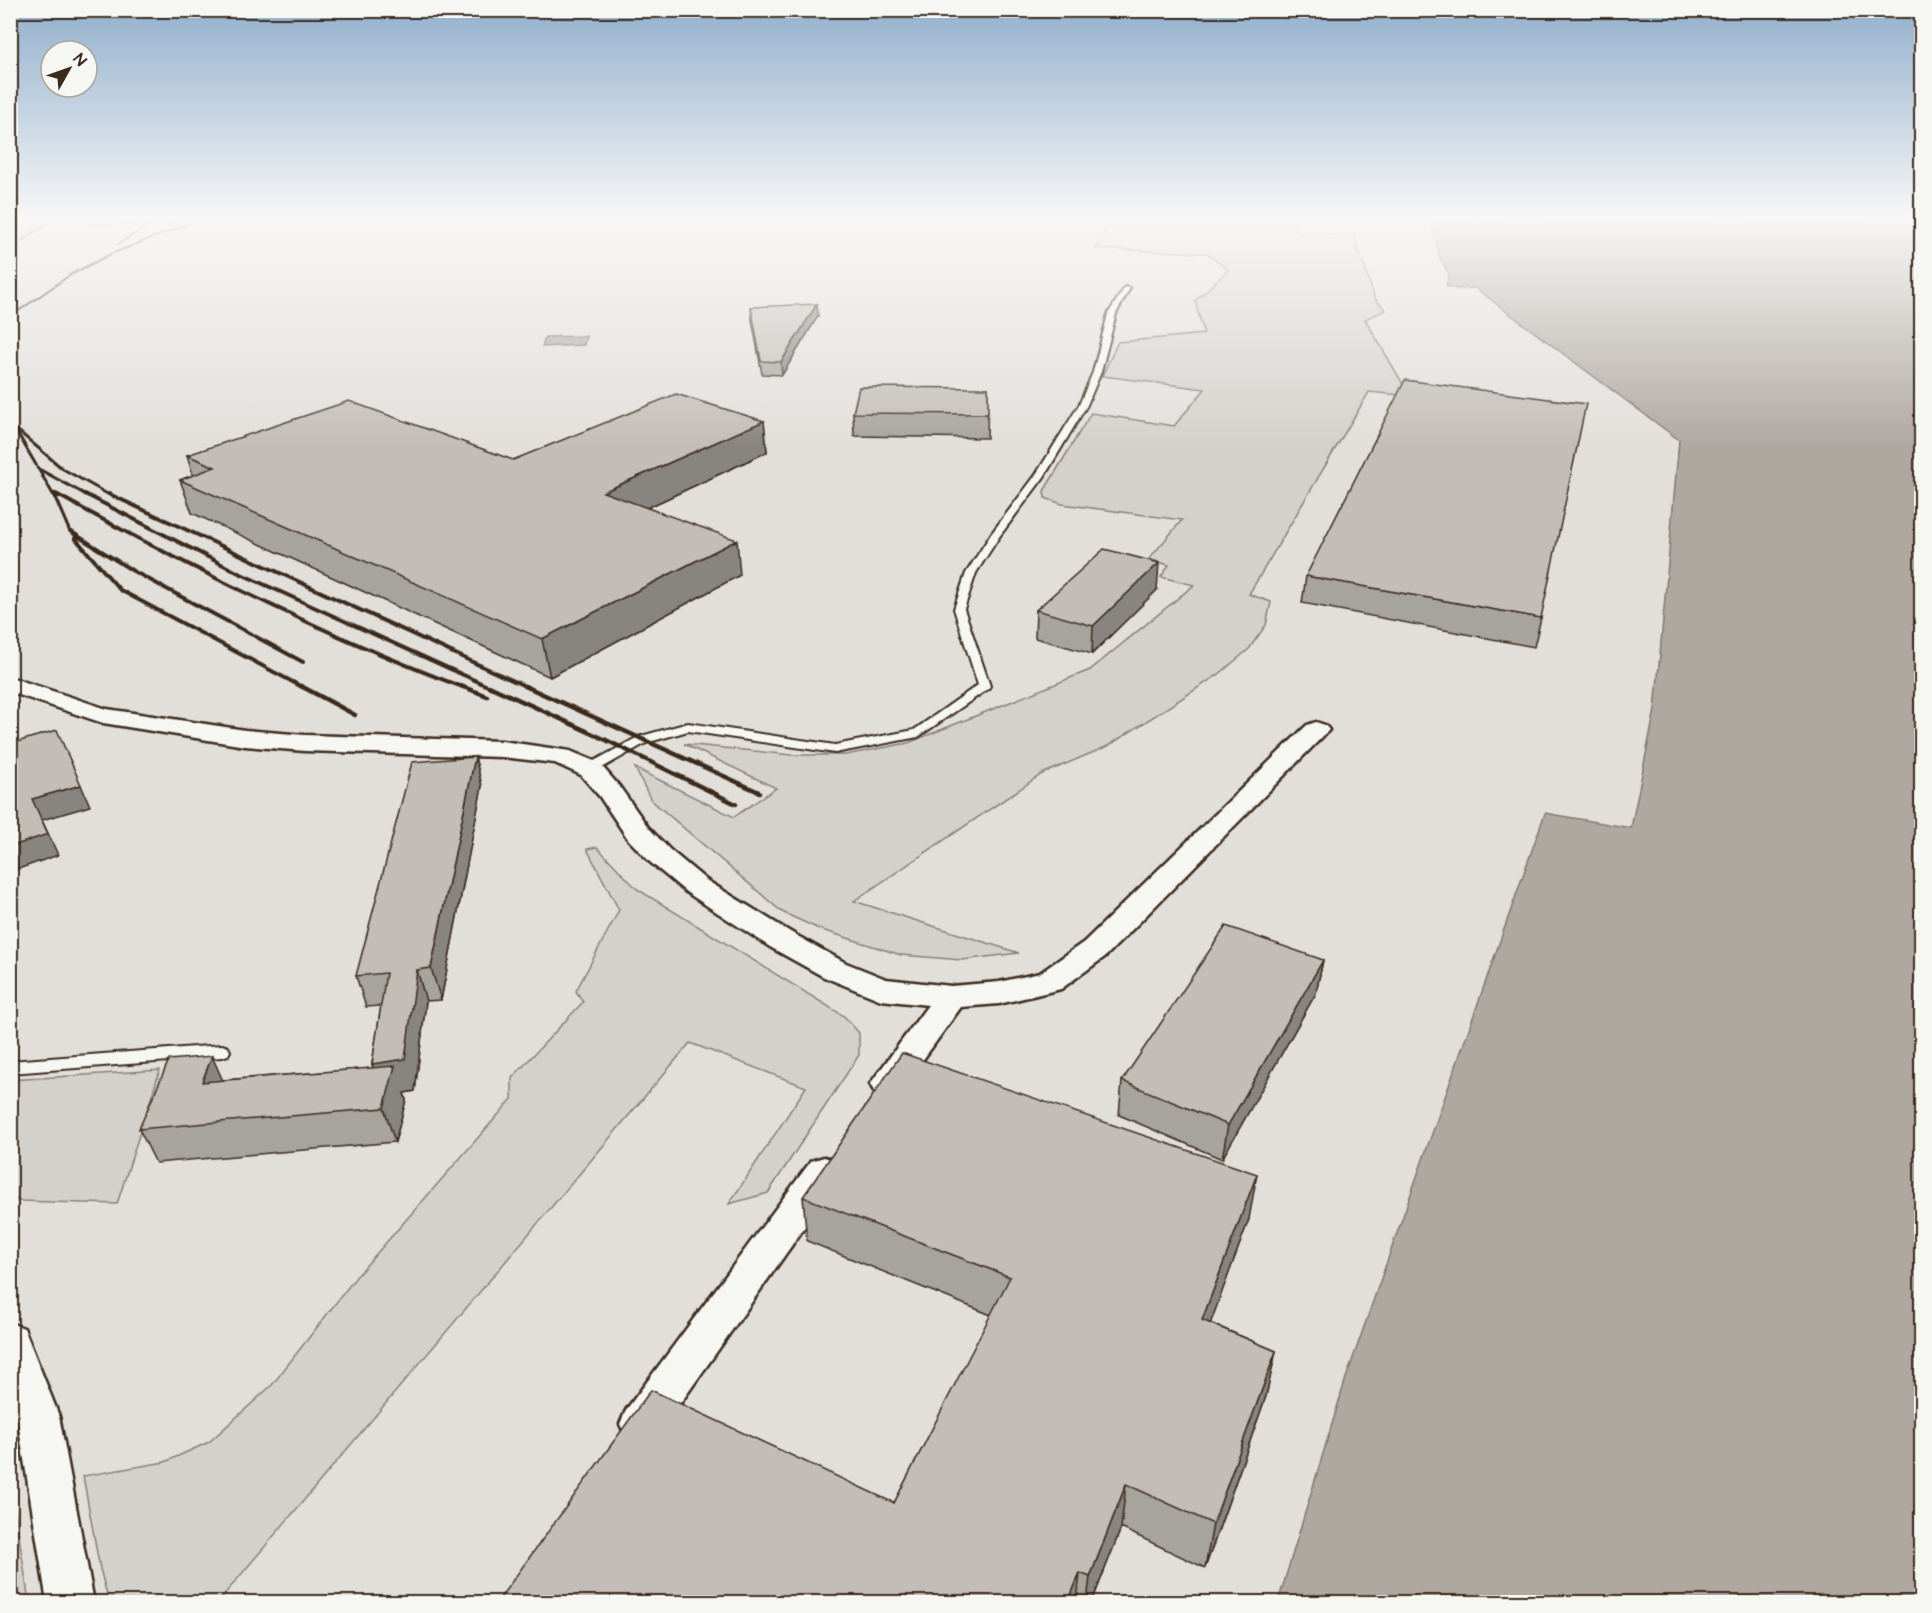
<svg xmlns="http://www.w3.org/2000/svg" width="1932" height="1613" font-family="'Architects Daughter',sans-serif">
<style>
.built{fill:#e2dfdb}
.green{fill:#d4d1cc;stroke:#887e75;stroke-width:1.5}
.water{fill:#afa8a1;stroke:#81766d;stroke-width:1.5}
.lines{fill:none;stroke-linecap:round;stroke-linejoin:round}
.lane-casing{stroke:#3b2a1e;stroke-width:4}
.street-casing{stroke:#3b2a1e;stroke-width:5}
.lane{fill:#f6f6f2;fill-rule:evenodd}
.street{fill:#f6f6f2;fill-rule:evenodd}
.rail-far3{stroke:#3b2a1e;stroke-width:2}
.rail-far2{stroke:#3b2a1e;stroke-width:3}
.rail-far1{stroke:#3b2a1e;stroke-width:4}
.rail{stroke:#3b2a1e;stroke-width:4.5}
.wall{fill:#a7a39d;stroke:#3b2a1e;stroke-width:1.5}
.shaded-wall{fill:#888480;stroke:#3b2a1e;stroke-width:1.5}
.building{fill:#c2bdb7;stroke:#3b2a1e;stroke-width:1.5}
</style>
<rect width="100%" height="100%" fill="#efeeea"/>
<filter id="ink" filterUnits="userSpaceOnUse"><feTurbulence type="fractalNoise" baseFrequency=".0167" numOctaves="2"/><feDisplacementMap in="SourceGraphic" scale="12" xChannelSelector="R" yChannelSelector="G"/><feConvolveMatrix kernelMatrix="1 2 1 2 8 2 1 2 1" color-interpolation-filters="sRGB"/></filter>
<g filter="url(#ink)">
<path class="built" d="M16 221H1431L1440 258 1457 289 1475 288 1679 440 1655 710 1632 828 1545 813 1346 1378 1278 1602H11V225Z"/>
<path class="green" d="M16 221H48L11 245V225Z
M1110 221H1292L1296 233 1354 236 1375 299 1386 310 1365 319 1410 396 1369 392 1249 594 1271 602 1266 625 1249 649 1218 675 1108 746 1042 774 854 901 1019 953 962 960 901 955 819 929 782 912 651 800 635 768 734 817 776 788 684 744 792 755H845L908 743 1090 670 1194 585 1161 577 1169 565 1149 559 1182 520 1062 504 1045 498 1044 491 1091 413 1174 426 1205 389 1102 376 1118 342 1204 334 1195 301 1228 270 1207 253 1096 249Z
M597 847 637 889 844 1016 859 1033V1055L768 1193 729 1204 806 1087 690 1043 218 1602H109L100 1569 83 1476 165 1462 209 1442 272 1385 356 1277 512 1099V1078L583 1002 576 991 619 910 587 849Z
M160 1070 117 1204 19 1201 11 1197 10 1080Z
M10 1482H11L29 1602H11Z"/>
<path class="water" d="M1431 221H1921V1602H1278L1346 1378 1545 813 1631 828 1655 710 1679 440 1475 288 1457 289 1446 286 1449 274 1440 258Z
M586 336 584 345 542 347 545 337Z"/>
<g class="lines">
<g class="lane-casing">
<path id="lane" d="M1125 287 1130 288 1116 314 1101 372 1087 405 1044 477 999 537 976 573 964 609 990 686 988 689 918 737 835 753 688 731 646 743 595 772H585L583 769 585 766 638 737 688 723 835 745 914 730 978 685 954 609 966 573 991 534 1035 476 1079 405 1093 372 1108 314Z
M222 1045 228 1047 230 1051 228 1055 222 1057 10 1073V1061Z"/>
</g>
<g class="street-casing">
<path id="street" d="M10 677 107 709 245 730 305 735 502 741 570 751 599 763 619 786 648 827 670 850 706 880 792 933 846 963 886 979 951 986 999 982 1040 973 1084 942 1307 725 1316 722 1325 725 1329 730 1106 956 1061 989 999 1004 961 1007 899 1093 887 1097 875 1093 870 1084 928 1005 881 1000 824 977 770 947 686 892 650 862 628 839 600 797 581 775 555 763 502 757 305 751 245 746 103 723 10 692Z
M824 1157 837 1161 842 1171 837 1181 656 1438 641 1444 626 1438 620 1424 626 1410 811 1161Z
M10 1323 24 1328 59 1416 94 1602H47L17 1416 10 1399Z"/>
</g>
<use href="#lane" class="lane"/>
<use href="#street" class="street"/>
<path class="rail-far3" d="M118 244 155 221
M10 249 52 221
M10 317 70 275 111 254 196 221"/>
<path class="rail-far2" d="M10 420 54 496
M17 430 63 469 111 496
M37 468 88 496
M53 493 58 496"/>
<path class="rail-far1" d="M54 494 70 531 133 571 303 662
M56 494C188 567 324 635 465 688
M85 494 239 573 492 688
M109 494 529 688
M75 538 120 590 304 688"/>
<path class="rail" d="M301 686 355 715
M461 686 487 696
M489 686 604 739 736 804
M525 686 759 792"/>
</g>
<path class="wall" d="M88 221H201L199 223 89 224Z
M751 307 818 316 782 375 762 374 752 320Z
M988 388 987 438 854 436 853 413Z
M764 421 767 452 647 508 740 575 550 677 192 513 180 480 193 475 187 455 513 460Z
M1306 576 1541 618 1534 647 1302 603Z
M1157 590 1092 654 1035 638 1036 610Z
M475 757 482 786 441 1000 426 1001 415 1091 404 1093 406 1100 395 1142 156 1163 139 1129 223 1080 373 1068 372 1064 381 1006 366 1007 356 976Z
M1323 960 1316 993 1222 1159 1119 1115 1122 1081Z
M803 1197 1249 1219 1210 1323 1276 1351 1266 1396 1205 1568 1121 1528 1092 1602H497L894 1503 991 1315 807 1241Z"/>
<path class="shaded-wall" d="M817 304 818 316 782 375 781 362Z
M764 421 767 452 608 526 603 492Z
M737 540 740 575 550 677 542 639Z
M1159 563 1157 590 1092 654 1093 626Z
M475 757 482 786 441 1000 431 968Z
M81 785 90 806 42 820 58 855 10 872V847L32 799Z
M1323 960 1316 993 1222 1159 1228 1125Z
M417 970 426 1001 415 1091 404 1093 406 1100 395 1142 384 1108 382 1096 372 1064Z
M212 1056 227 1090 202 1082Z
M1257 1174 1249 1219 1195 1365 1202 1320Z
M1276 1351 1266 1396 1205 1568 1213 1524Z
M1126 1484 1121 1528 1092 1602H1087L1090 1577Z
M1080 1573 1077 1602H1068Z"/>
<path class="building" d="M817 304 781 362 761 361 751 307Z
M1405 380 1586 404 1541 618 1306 576Z
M859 387 988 388V414L853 413Z
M676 394 764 421 603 492 737 540 542 639 180 480 215 467 187 455 349 401 513 460Z
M1104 549 1159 563 1093 626 1036 610Z
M57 730 81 785 32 799 48 834 10 847V744Z
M475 757 431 968 417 970 405 1059 372 1064 386 973 356 976 412 762Z
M1226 926 1323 960 1228 1125 1122 1081Z
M902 1053 1257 1174 1202 1320 1276 1351 1213 1524 1126 1484 1090 1577 1080 1573 1068 1602H497L651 1390 894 1503 1010 1277 803 1197Z
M212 1056 202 1082 395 1066 384 1108 139 1129 169 1060Z"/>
</g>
<linearGradient id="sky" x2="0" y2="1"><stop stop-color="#91afcc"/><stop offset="0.49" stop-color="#f8f7f6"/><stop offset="1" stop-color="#f8f7f6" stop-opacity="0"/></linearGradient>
<rect width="1932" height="447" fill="url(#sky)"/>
<rect width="1932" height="1613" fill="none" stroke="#f6f6f2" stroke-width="36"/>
<rect x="18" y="18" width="1896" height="1577" fill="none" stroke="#3b2a1e" stroke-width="2" filter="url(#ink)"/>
<g transform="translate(69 69) rotate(50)"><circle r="28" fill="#f6f6f2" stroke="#aba49d" stroke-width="1.5"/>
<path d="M0-4.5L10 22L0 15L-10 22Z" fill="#3b2a1e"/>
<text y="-9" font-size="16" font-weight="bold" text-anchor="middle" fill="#3b2a1e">N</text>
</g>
</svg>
